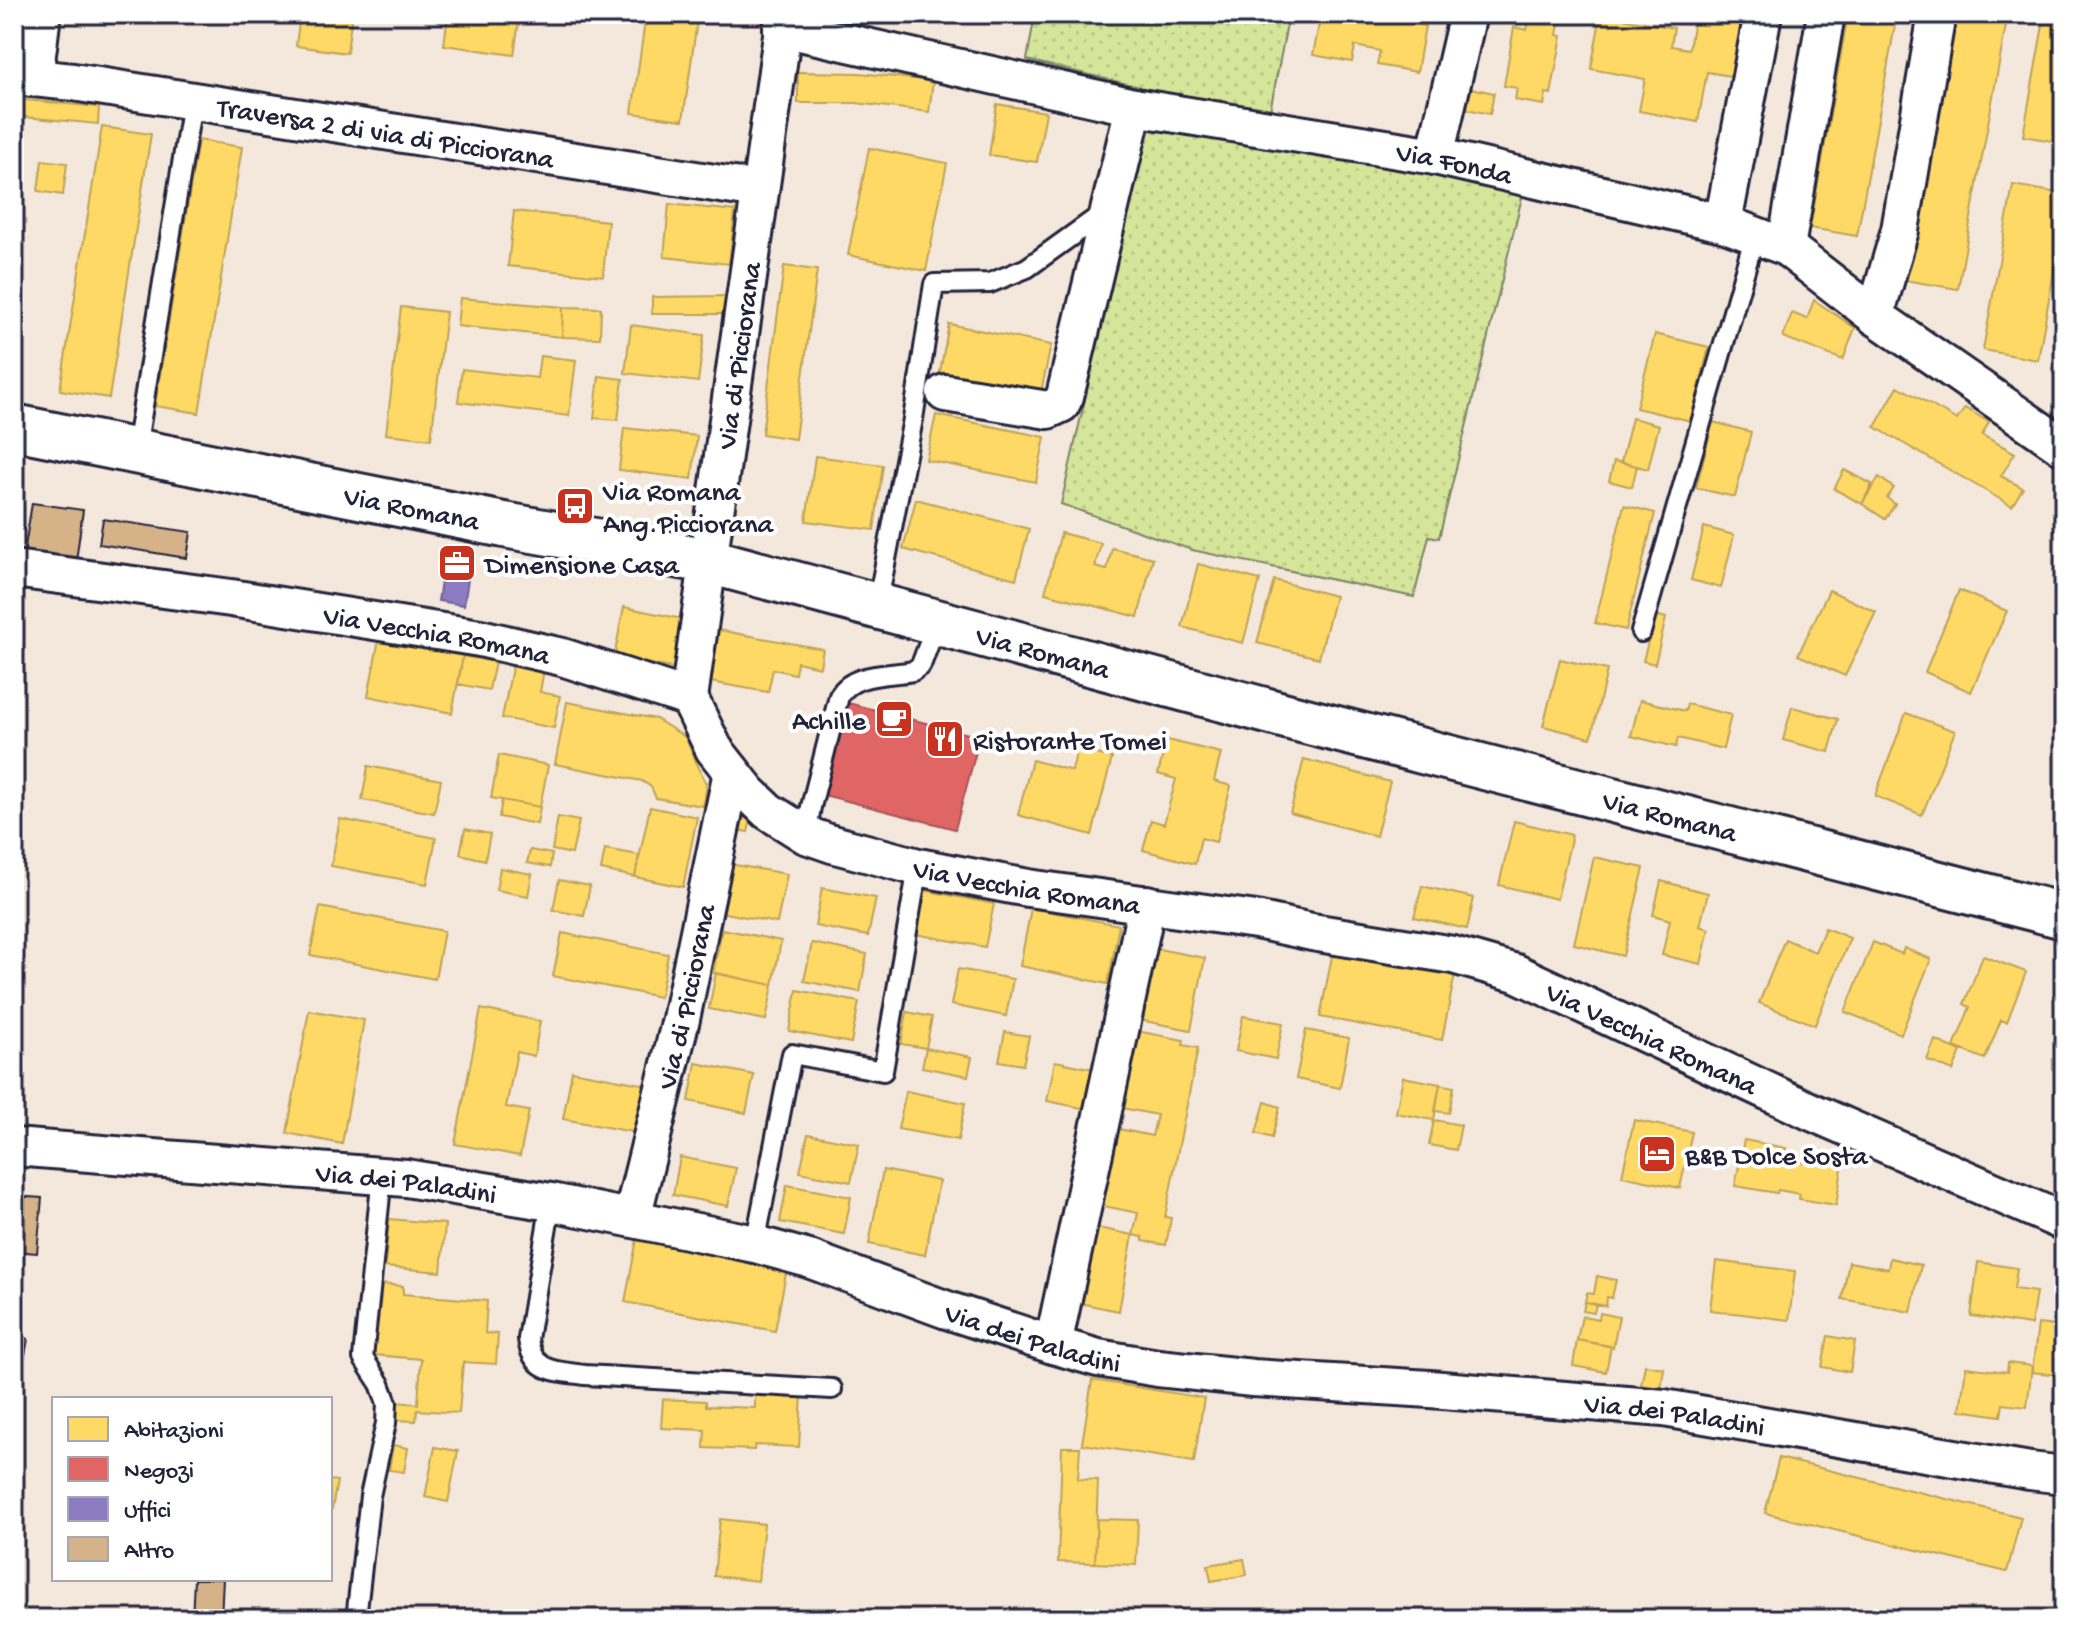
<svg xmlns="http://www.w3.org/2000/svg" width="2078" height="1633" font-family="'Gochi Hand',sans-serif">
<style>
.grass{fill:url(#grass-dots);stroke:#7c846a;stroke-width:2}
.park{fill:#d5e599;stroke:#7c846a;stroke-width:2}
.homes{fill:#ffd966;stroke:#bda259;stroke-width:2}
.shops{fill:#e06666;stroke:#a75259;stroke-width:2}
.offices{fill:#8e7cc3;stroke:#6e619a;stroke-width:2}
.building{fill:#d6b288;stroke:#22223b;stroke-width:2}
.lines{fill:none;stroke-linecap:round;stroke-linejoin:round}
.service-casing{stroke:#22223b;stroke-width:24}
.minor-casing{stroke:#22223b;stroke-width:42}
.secondary-casing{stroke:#22223b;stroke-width:50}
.service{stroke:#fff;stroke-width:18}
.minor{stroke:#fff;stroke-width:36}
.secondary{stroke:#fff;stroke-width:44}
.labels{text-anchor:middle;stroke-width:8;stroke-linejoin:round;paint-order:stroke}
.street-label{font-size:28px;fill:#22223b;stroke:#fff}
.poi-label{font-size:28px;fill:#22223b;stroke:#fff;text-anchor:start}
</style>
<defs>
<pattern id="grass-dots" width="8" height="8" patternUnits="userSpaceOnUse" patternTransform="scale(2)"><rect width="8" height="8" fill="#d5e599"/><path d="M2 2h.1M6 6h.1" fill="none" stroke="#b7c485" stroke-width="1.8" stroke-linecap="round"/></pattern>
</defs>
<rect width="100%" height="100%" fill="#f3e8db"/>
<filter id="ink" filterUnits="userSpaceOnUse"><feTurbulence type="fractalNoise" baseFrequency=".0125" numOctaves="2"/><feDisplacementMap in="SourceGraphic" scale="16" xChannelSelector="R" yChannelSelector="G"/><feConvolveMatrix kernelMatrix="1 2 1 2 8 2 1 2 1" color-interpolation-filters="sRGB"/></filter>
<g filter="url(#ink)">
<path class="grass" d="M1035 14H1289L1270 111 1219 106 1027 60Z
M1149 119 1523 193 1439 538 1429 536 1414 597 1192 550 1061 504Z"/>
<path class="park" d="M14 14H32L27 58H14Z"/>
<path class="homes" d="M300 14H352L347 53 296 46Z
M448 14H520L514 55 444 45Z
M646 14H698L683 120 632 113Z
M849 14H907L906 22Z
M1321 14H1380L1379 18 1425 26 1417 72 1377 65 1380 51 1355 46 1352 62 1313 55Z
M1530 14H1566L1560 15 1557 35 1562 36 1551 94 1546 93 1544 105 1515 100 1517 88 1504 86 1514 27 1527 30Z
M1601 14 1674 28 1671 46 1689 49 1695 14H1748L1736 77 1707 72 1698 122 1639 111 1645 79 1591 69Z
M1848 14H1897L1857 236 1810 228Z
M1952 14H2008L1958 289 1904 280Z
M2045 14H2064V143L2023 136Z
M798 72 859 73 933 81 929 112 856 103H798Z
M1471 88 1494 93 1490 114 1467 109Z
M14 99 99 107 98 124 14 116Z
M997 104 1046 112 1037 162 989 155Z
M102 127 151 134 109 398 60 390Z
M198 140 242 147 199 413 155 406Z
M869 148 947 163 926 271 848 255Z
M42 160 67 163 63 195 38 191Z
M2013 185 2064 194V215L2038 360 1983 350Z
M669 204 735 211 729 264 664 257Z
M514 211 608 221 603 276 508 266Z
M784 266 817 270 795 439 762 434Z
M729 296V314H652V297Z
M460 298 563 307 562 337 457 326Z
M1814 300 1855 328 1843 360 1783 337 1792 313 1807 319Z
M401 307 446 312 431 439 386 434Z
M563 307 601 308 600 338 562 337Z
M949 324 1051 345 1041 392 940 372Z
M631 325 704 335 698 382 625 373Z
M1655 334 1709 347 1691 421 1636 408Z
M540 356 576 360 569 416 458 402 462 369 537 378Z
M599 376 623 379 618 420 594 418Z
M1898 386 1957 420 1965 408 1989 422 1982 435 2015 453 2001 476 2023 488 2012 506 1875 427Z
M936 415 1045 437 1036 482 926 460Z
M1632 418 1659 425 1648 469 1621 462Z
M1713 422 1751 432 1735 497 1696 488Z
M624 428 697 436 692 479 619 470Z
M815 456 883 465 874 530 806 521Z
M1614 461 1637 466 1632 487 1609 481Z
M1844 470 1872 484 1862 504 1834 489Z
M1879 477 1894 488 1887 498 1895 504 1885 519 1862 504Z
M916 499 1029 529 1016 579 903 549Z
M1624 505 1655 513 1626 630 1595 623Z
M1704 527 1734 535 1721 588 1691 580Z
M1061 533 1101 543 1095 567 1107 570 1112 548 1153 558 1138 617 1045 593Z
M1198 564 1260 580 1243 643 1182 627Z
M1274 580 1335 596 1319 658 1257 643Z
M1829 590 1876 612 1845 676 1798 655Z
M1959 590 2007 611 1971 692 1925 672Z
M624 607 692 621 682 670 614 657Z
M1655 615 1666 618 1655 664 1643 661Z
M707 628 823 649 820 667 797 662 795 674 773 669 768 692 704 681Z
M379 639 463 656 452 713 368 696Z
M463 656 495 662 489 690 458 684Z
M1560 659 1607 670 1591 738 1543 726Z
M513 663 544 669 540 692 560 696 554 728 502 718Z
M1640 700 1685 711 1687 704 1731 715 1723 749 1678 738 1676 747 1631 736Z
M567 702 656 719 685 737 707 786 703 806 656 798 651 787 642 781 555 764Z
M1792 707 1838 719 1829 752 1783 740Z
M1906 713 1955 731 1922 815 1875 796Z
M1167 740 1221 753 1214 781 1231 786 1216 842 1201 838 1195 864 1143 850 1151 820 1164 824 1176 779 1158 774Z
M1077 749 1112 758 1092 835 1018 815 1032 760 1072 771Z
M499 755 548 765 540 807 491 798Z
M1304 759 1390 782 1376 836 1290 813Z
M368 766 441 780 434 813 362 800Z
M502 800 540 807 537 824 499 817Z
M650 807 697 817 683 887 635 877Z
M734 816 751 819 748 832 731 829Z
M558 817 579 821 572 854 552 850Z
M340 819 436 838 427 884 331 866Z
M1514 821 1572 835 1557 899 1499 885Z
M465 829 490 834 485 860 460 854Z
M605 849 639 855 635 877 601 870Z
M530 850 552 854 550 867 527 863Z
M1594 857 1644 868 1623 956 1574 944Z
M729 864 787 874 777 923 720 912Z
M500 868 532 874 528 896 496 890Z
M559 880 590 886 584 916 553 910Z
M1661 881 1708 893 1700 926 1709 929 1701 964 1662 955 1670 920 1653 915Z
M1422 886 1474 898 1467 929 1414 917Z
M822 888 876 898 868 936 815 926Z
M923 890 994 904 985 947 915 934Z
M320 907 444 931 435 979 310 955Z
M1031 908 1119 925 1108 984 1020 966Z
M1825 928 1850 938 1815 1025 1759 1003 1785 939 1815 952Z
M722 929 781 941 773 985 713 973Z
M562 933 668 954 660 997 553 976Z
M1873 942 1902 954 1904 948 1931 959 1901 1034 1845 1012Z
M812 943 867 954 860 992 804 981Z
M1148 947 1205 958 1191 1030 1134 1019Z
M1333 951 1455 974 1442 1040 1320 1017Z
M1983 956 2026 972 2007 1022 2001 1020 1985 1059 1954 1047 1970 1007 1964 1004Z
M958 969 1013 979 1006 1016 951 1005Z
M716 973 773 985 766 1020 709 1009Z
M797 990 859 1002 851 1043 789 1031Z
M481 1009 540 1021 534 1056 517 1052 506 1107 529 1111 520 1156 455 1144Z
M309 1010 364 1020 342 1144 287 1133Z
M907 1012 932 1017 926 1048 901 1044Z
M1243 1016 1283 1023 1276 1059 1236 1051Z
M1126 1029 1184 1040 1183 1045 1198 1048 1165 1217 1171 1218 1166 1245 1143 1241V1237L1133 1235 1138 1213 1094 1204 1109 1127 1152 1136 1157 1115 1112 1106Z
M1306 1030 1349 1038 1340 1088 1296 1079Z
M1005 1032 1029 1036 1023 1065 999 1061Z
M1935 1040 1961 1051 1953 1071 1927 1060Z
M926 1048 972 1057 968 1076 922 1067Z
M1055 1061 1094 1069 1087 1109 1047 1101Z
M696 1063 754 1075 746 1113 689 1101Z
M572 1071 647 1085 638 1133 563 1119Z
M1403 1077 1440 1084 1434 1120 1396 1113Z
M1440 1084 1454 1087 1449 1113 1435 1111Z
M906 1091 965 1103 958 1140 898 1129Z
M1265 1102 1280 1107 1272 1138 1256 1133Z
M1434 1120 1461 1125 1456 1150 1429 1145Z
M1634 1120 1692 1132 1680 1188 1622 1176Z
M808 1134 859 1144 851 1182 800 1172Z
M1744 1140 1786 1148 1784 1159 1806 1163 1808 1151 1844 1157 1836 1205 1799 1199 1800 1194 1778 1190 1777 1193 1735 1186Z
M680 1157 736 1168 728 1206 673 1195Z
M883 1170 939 1181 925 1255 869 1244Z
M787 1185 851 1197 844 1234 780 1222Z
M389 1219 445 1224 441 1272 385 1267Z
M1088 1226 1133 1235 1119 1311 1074 1302Z
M637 1239 787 1268 775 1331 625 1302Z
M1890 1258 1921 1265 1911 1312 1842 1299 1849 1262 1888 1269Z
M1716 1261 1795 1271 1789 1320 1710 1310Z
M1978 1262 2017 1268 2014 1289 2036 1292 2031 1325 1971 1316Z
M1597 1276 1616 1280 1612 1298 1607 1297 1606 1306 1585 1302 1587 1293 1594 1294Z
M379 1284 403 1286V1294L487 1301 485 1333 498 1334 496 1364 463 1362 459 1413 417 1410 416 1421 394 1420 396 1402 418 1404 421 1359 373 1355Z
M1585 1302 1596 1304 1594 1313 1583 1311Z
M1600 1313 1619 1317 1613 1347 1577 1340 1582 1316 1599 1319Z
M2038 1324 2064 1327 2059 1375 2032 1372Z
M1828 1336 1855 1341 1850 1372 1822 1367Z
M1577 1340 1611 1346 1606 1372 1573 1366Z
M2008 1363 2032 1366 2027 1407 2003 1404 2001 1416 1960 1410 1966 1367 2007 1372Z
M1645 1365 1664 1368 1661 1389 1641 1385Z
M1092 1380 1204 1398 1194 1462 1082 1444Z
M755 1392 802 1394 799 1447 755 1445 754 1450 704 1448 705 1430 661 1428 663 1399 706 1401V1406L755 1408Z
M393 1445 408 1448 404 1472 389 1470Z
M435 1447 458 1451 448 1502 425 1497Z
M1062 1447H1080L1078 1479 1098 1480 1095 1563 1058 1562Z
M1779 1458 2021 1517 2007 1572 1765 1513Z
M330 1480 337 1481 332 1509H330Z
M720 1519 764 1524 758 1581 714 1576Z
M1097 1519 1138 1520 1136 1565 1095 1563Z
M1244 1559 1247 1575 1211 1581 1208 1565Z"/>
<path class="shops" d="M848 703 980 737 955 829 824 795Z"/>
<path class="offices" d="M445 556 471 560 464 605 438 601Z"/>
<path class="building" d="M32 503 83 510 76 561 24 553Z
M103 519 191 532 187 558 99 544Z
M14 1196 42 1198 37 1253 14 1251Z
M14 1336 28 1339 20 1380 14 1379Z
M194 1579H223L221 1619H192Z"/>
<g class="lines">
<g class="service-casing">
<path id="service" d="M136 449 190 115
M877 606 913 419 934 284 990 283 1027 268 1106 211
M1641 632 1755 235
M806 835 811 807 839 696C853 672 888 676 913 671L921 665 937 622
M551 1202 528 1339C532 1373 557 1371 585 1375L832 1389
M755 1244 792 1054 883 1071 918 867
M356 1619 370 1496 386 1423 387 1403 380 1384 363 1358 382 1176"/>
</g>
<g class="minor-casing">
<g id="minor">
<path id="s1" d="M782 28 1134 107 1435 156 1723 223 1786 247 1875 316 2064 447"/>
<path id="s2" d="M14 76 73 82 759 190"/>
<path d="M34 78 42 14"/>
<path d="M1435 156 1468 14"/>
<path d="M1723 223 1763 14"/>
<path d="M1786 247 1826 14"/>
<path d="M1875 316 1900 230 1937 14"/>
<path d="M945 393 1048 410 1061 404 1065 396 1134 107"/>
<path id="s3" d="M14 569 231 598 480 638 562 657 689 698 714 749 748 792 768 811 806 835 832 844 918 867 1028 888 1256 920 1312 932 1453 955 1516 973 1812 1112 2064 1222"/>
<path id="s4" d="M689 698 785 14"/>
<path id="s5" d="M14 1147 406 1178 551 1202 755 1244 809 1259 947 1310 1053 1345 1098 1358 1158 1368 1253 1378 1430 1389 1664 1408 2030 1471 2064 1475"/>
<path id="s6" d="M632 1218 681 1019 732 772"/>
<path d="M1053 1345 1147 904"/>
</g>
</g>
<g class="secondary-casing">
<g id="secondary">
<path id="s7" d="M14 427 504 525 709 561 1290 717 2064 916"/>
</g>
</g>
<use href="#service" class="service"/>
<use href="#minor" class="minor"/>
<use href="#secondary" class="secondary"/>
</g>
</g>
<defs>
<g id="bus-square" transform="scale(2)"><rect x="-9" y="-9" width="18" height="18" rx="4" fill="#c8321e" stroke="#fff"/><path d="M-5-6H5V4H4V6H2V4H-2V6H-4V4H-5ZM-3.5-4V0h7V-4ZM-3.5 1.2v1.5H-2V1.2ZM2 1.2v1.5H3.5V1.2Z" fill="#fff"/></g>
<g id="office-square" transform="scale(2)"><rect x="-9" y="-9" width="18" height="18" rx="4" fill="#c8321e" stroke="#fff"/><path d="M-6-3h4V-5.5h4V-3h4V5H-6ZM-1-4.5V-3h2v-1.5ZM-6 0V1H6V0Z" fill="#fff"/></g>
<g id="cafe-square" transform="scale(2)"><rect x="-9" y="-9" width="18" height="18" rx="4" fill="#c8321e" stroke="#fff"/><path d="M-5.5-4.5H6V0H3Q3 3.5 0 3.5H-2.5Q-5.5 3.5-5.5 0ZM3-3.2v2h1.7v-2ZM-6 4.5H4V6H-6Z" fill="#fff"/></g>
<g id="restaurant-square" transform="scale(2)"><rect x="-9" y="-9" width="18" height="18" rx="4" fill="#c8321e" stroke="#fff"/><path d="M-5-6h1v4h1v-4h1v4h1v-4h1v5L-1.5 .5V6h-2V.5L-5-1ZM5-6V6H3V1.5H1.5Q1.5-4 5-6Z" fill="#fff"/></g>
<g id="hotel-square" transform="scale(2)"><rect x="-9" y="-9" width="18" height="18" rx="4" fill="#c8321e" stroke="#fff"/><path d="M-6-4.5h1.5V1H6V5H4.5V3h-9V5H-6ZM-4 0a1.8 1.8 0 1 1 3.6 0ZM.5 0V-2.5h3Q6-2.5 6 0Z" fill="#fff"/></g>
</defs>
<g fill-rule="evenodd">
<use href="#bus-square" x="575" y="506"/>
<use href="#office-square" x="457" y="563"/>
<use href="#cafe-square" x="894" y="719"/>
<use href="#restaurant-square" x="945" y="739"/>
<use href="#hotel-square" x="1657" y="1154"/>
</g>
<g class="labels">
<g class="street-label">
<text dy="10" stroke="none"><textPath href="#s2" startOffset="376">Traversa 2 di via di Picciorana</textPath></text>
<text dy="10" stroke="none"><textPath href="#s1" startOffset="686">Via Fonda</textPath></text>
<text dy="10" stroke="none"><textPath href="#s4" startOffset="346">Via di Picciorana</textPath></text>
<text dy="10" stroke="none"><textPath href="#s7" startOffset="406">Via Romana</textPath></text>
<text dy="10" stroke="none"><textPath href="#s3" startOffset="428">Via Vecchia Romana</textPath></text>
<text dy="10" stroke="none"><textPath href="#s7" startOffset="1054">Via Romana</textPath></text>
<text dy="10" stroke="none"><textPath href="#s7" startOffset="1702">Via Romana</textPath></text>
<text dy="10" stroke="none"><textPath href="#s3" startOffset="1100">Via Vecchia Romana</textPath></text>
<text dy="10" stroke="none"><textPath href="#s6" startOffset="228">Via di Picciorana</textPath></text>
<text dy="10" stroke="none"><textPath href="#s3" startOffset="1748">Via Vecchia Romana</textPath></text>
<text dy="10" stroke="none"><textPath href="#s5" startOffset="394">Via dei Paladini</textPath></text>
<text dy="10" stroke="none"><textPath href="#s5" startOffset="1042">Via dei Paladini</textPath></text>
<text dy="10" stroke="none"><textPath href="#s5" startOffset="1690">Via dei Paladini</textPath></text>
</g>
<g class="poi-label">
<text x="603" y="500">Via Romana<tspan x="603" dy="32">Ang.Picciorana</tspan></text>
<text x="485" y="573">Dimensione Casa</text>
<text x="866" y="729" text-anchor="end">Achille</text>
<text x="973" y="749">Ristorante Tomei</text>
<text x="1685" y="1164">B&amp;B Dolce Sosta</text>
</g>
</g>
<rect width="2078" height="1633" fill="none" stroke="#fff" stroke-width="48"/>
<rect x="24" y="24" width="2030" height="1585" fill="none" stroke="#22223b" stroke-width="3" filter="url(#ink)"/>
<rect x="52" y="1397" width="280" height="184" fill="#ffffff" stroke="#a7a7b1" stroke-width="2"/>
<rect x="68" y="1417" width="40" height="24" fill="#ffd966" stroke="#a7a7b1" stroke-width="2"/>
<text x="124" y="1437" font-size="24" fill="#22223b">Abitazioni</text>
<rect x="68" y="1457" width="40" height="24" fill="#e06666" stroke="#a7a7b1" stroke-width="2"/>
<text x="124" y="1477" font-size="24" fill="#22223b">Negozi</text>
<rect x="68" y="1497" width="40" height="24" fill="#8e7cc3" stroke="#a7a7b1" stroke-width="2"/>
<text x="124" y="1517" font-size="24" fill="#22223b">Uffici</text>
<rect x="68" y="1537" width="40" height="24" fill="#d6b288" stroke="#a7a7b1" stroke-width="2"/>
<text x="124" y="1557" font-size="24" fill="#22223b">Altro</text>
</svg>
